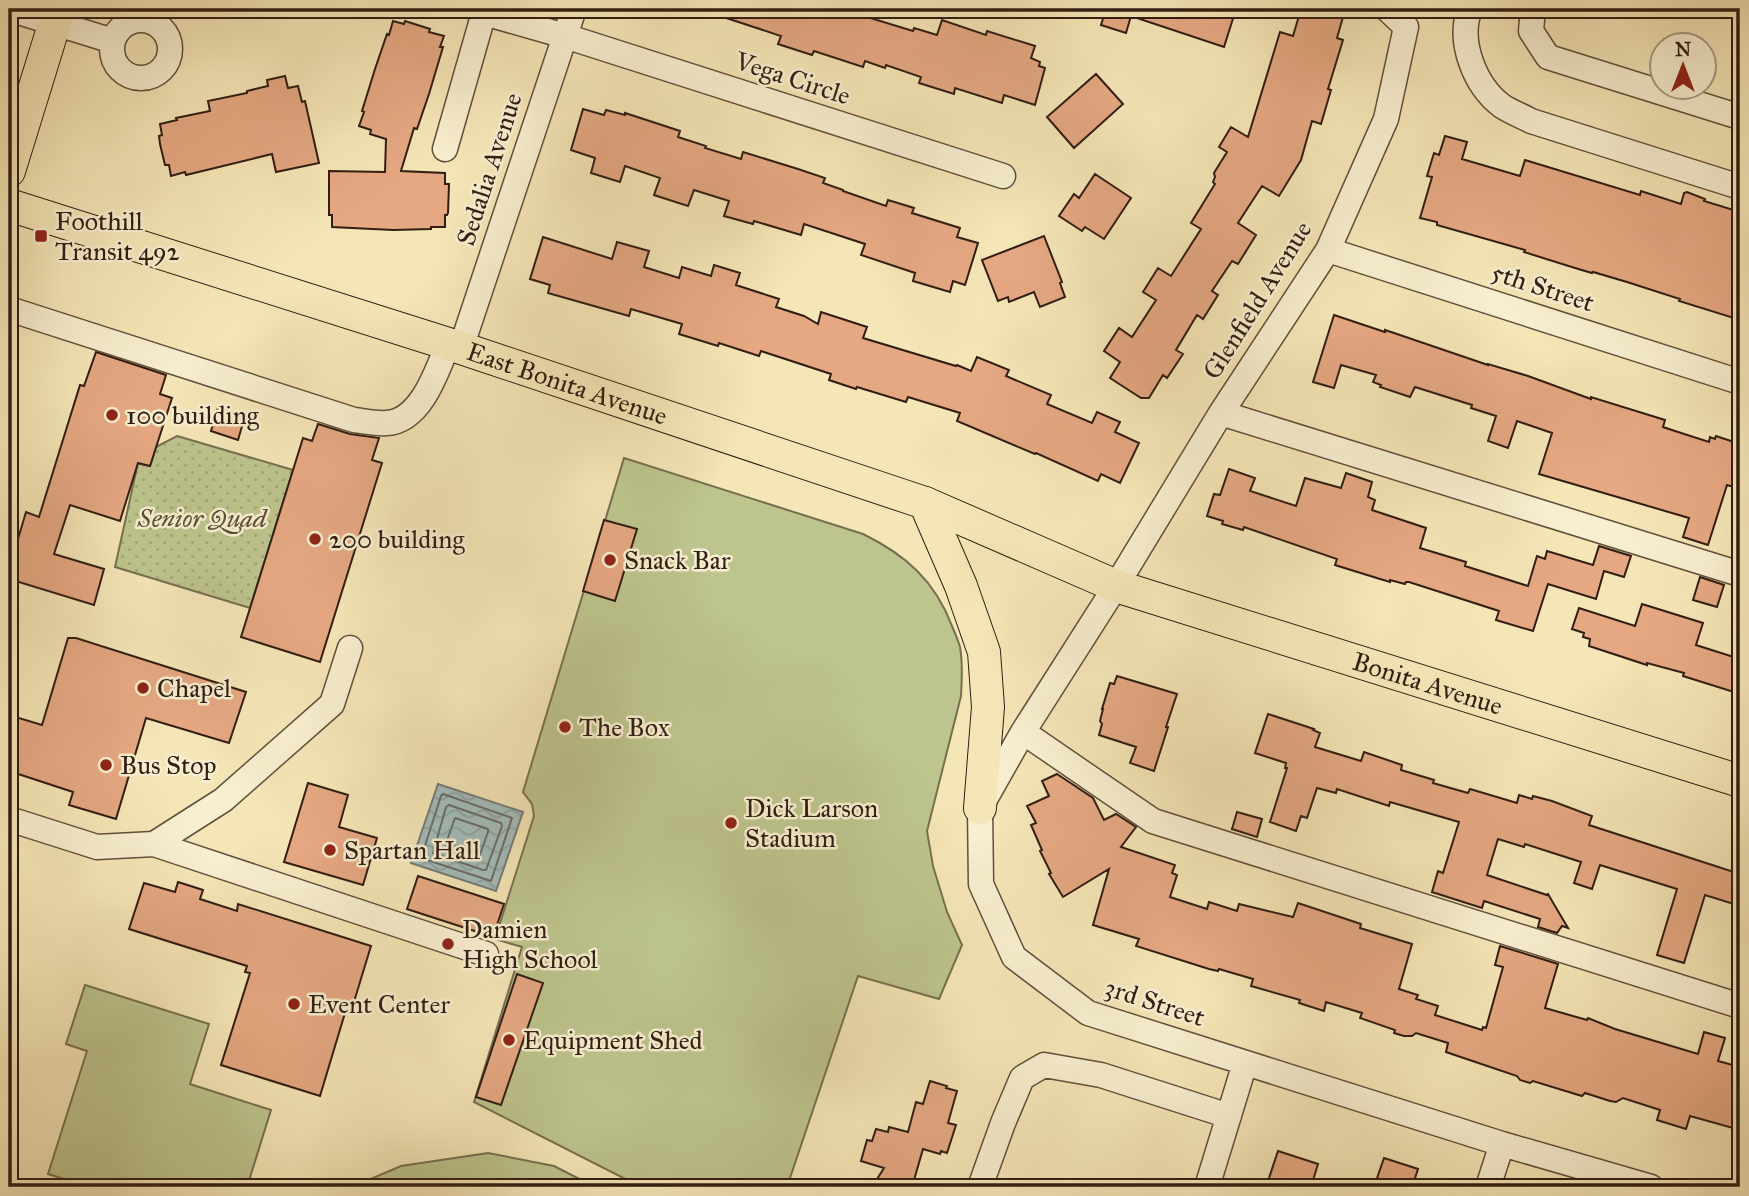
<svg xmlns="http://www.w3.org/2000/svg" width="1749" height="1196" font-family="'IM FELL Great Primer',serif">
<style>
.grass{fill:url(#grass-dots);stroke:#777050;stroke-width:2}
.garden{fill:#bdc48d;stroke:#777050;stroke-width:2}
.water{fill:url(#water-waves);stroke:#757c77;stroke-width:2}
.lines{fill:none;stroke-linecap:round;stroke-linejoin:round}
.shore{stroke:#6a6c66;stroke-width:2}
.building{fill:#e5a882;stroke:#311d12;stroke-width:2}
.minor-casing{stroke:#624f3b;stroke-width:27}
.major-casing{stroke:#311d12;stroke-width:34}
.minor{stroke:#f8efd0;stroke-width:24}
.major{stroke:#f5e6b7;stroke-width:32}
.poi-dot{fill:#8f2418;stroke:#f8efd0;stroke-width:2.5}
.labels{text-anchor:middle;stroke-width:5;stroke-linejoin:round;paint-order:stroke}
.street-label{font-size:26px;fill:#311d12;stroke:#f8efd0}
.poi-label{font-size:26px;fill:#311d12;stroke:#f8efd0;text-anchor:start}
.park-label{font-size:26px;font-style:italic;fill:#5b4f37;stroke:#f8efd0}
</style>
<defs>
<pattern id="grass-dots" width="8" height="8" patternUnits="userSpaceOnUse" patternTransform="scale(1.75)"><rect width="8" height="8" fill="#bdc48d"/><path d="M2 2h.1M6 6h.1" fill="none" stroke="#a3a879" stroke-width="1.8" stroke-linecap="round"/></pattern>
<pattern id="water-waves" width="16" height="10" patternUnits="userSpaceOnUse" patternTransform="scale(1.75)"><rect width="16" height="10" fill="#a2bcba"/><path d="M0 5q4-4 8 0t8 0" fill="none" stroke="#8ca19f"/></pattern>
</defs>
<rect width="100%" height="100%" fill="#f5e6b7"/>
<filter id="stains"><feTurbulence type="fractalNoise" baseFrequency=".00286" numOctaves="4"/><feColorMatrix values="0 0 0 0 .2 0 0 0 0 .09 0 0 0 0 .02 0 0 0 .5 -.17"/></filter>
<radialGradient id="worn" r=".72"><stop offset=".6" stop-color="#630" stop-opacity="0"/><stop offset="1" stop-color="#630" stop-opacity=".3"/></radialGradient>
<path class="grass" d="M177 436 293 470 250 608 115 567 138 463 150 466 156 447Z"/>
<path class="garden" d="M624 458 863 534C906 555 935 581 952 626 955 633 958 640 960 647 963 663 962 680 961 696L927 831 933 866 947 912 962 945 939 999 858 976 787 1187H641L474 1102 522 947 495 939 534 816 532 804 523 792Z
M85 985 209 1024 190 1084 271 1110 247 1187H90L48 1174 87 1051 66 1044Z
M488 1153 554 1166 595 1187H352L401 1166Z"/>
<path class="water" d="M438 784 523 812 496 891 411 863Z"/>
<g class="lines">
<path class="shore" d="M443 794 512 818 491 881 421 858 441 796Z
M449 805 501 823 502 826 486 870H483L433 853 446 807Z
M455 818 488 829V832L479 857H476L446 846V843Z"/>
</g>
<path class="building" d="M712 9H841L913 31 914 28 937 35 942 20 986 35 987 31 1035 46 1031 58 1040 62 1039 66 1045 68 1035 105 1004 95 1002 103 955 88 954 94 919 83 921 77 886 65 885 68 865 61 863 67 814 51 812 55 778 44 781 36 711 13Z
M1106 9H1236L1224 47 1131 16 1126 33 1101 25Z
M1301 9H1317L1343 17 1337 38 1343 40 1328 89 1331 90 1321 124 1312 121 1301 160 1279 196 1262 186 1238 223 1256 235 1238 264 1232 261 1212 291 1218 295 1203 319 1197 315 1176 350 1183 354 1167 378 1163 375 1149 398H1141L1110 378 1120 362 1104 351 1119 328 1132 337 1156 300 1143 292 1158 268 1171 276 1201 229 1191 223 1215 184 1213 182 1215 177 1214 173 1227 152 1219 147 1231 127 1248 137 1280 32 1293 36Z
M393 21 404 24 405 21 430 29 429 32 444 36 440 47H443L429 94 417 129 414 128 401 171 445 173V184H449L448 213 447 215H445V227H431V229L393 230 332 227V215H329V171L385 172 386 139 370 134 371 130 359 126 364 112 362 111 375 69 387 34 389 35Z
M1096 74 1123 104 1074 148 1047 117Z
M285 76 288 88 298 86 302 102 305 101 319 163 276 172 272 154 186 175 185 172 171 176 169 165H165L160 144 159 136 162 135 160 124 177 120 176 118 210 111 208 101 247 93V91L268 86 267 80Z
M583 109 604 115 606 110 625 115V113L680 131 678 137 706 146 705 148 741 159 743 152 798 169 825 178 823 183 843 190V191L886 206 888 200 914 208 912 213 960 228 957 237 978 243 965 285 953 281 950 292 913 281 915 273 861 255 865 244 804 224 801 235 754 221 753 224 724 216 729 201 694 190 688 206 654 195 660 178 625 166 620 182 591 173 595 158 571 150Z
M1445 136 1467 142 1462 159 1520 176 1525 160 1640 195 1641 191 1681 204 1684 193 1687 192 1705 199 1704 201 1740 212V320L1679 301 1680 299 1627 282 1593 272 1592 273 1575 268 1524 252 1525 250 1437 225V222L1420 218 1432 177 1427 176 1434 153 1439 155Z
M1095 174 1131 198 1104 239 1085 227 1082 231 1059 216 1074 194 1079 198Z
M1044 236 1062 282 1060 283 1065 297 1040 307 1034 292 1009 302 1008 297 998 301 982 260Z
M543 237 612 259 617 242 649 251 644 267 679 278 682 267 711 276 714 265 740 273 736 285 779 299 776 307 804 316 818 324 821 312 867 327 863 338 956 366 957 365 971 371 977 357 1009 370 1006 376 1051 395 1047 404 1092 423 1097 412 1120 422 1115 432 1139 443 1120 483 1101 474 1098 481 1036 453 1035 454 957 421 960 413 908 397 906 402 857 387 856 389 829 380 831 374 761 351 759 356 719 343 718 346 679 334 682 324 631 309 629 316 548 293 550 285 530 279Z
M1334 315 1385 332V330L1397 334 1488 365V364L1528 376 1591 399V397L1665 420 1663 427 1675 431 1709 442 1710 437 1715 439 1716 436 1740 444V489L1727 485 1708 545 1683 537 1689 518 1539 474 1552 433 1517 421 1508 448 1488 441 1496 416 1471 408 1472 405 1415 387 1410 397 1380 387 1381 385 1373 382 1376 375 1341 365 1334 388 1313 382Z
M96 352 166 375 160 394 172 398 150 466 138 463 120 521 70 505 54 554 104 569 94 605 9 579V569L26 512 39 517 80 385 84 386Z
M218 408 245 416 238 440 211 431Z
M318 424 350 434 379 438 372 460 382 463 320 662 241 637 303 438 312 441Z
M1229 469 1255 478 1250 491 1296 506 1305 478 1341 488 1346 473 1372 482 1368 497 1375 500 1372 510 1426 528 1420 548 1466 562 1465 566 1528 586 1537 556 1545 559 1547 551 1593 565 1599 546 1631 556 1624 577 1604 571 1596 599 1548 584 1533 631 1496 620 1499 611 1409 582H1406L1405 584 1390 580V582L1380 579 1335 565 1337 559 1244 527 1243 530 1222 524 1223 521 1207 516 1214 494 1220 495Z
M604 520 637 529 615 601 583 591Z
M1700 577 1724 585 1717 607 1693 600Z
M1642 604 1703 623 1696 645 1740 659V694L1683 676 1684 673 1647 663V665L1589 646 1590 639 1583 637 1584 633 1572 629 1579 608 1635 626Z
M68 638H76L246 692 229 743 146 718 116 819 69 805 73 792 9 771V715L42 725Z
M1117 676 1177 694 1166 727H1168L1154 771 1130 763 1136 747 1099 735 1102 724 1100 721 1103 709H1102L1110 683 1114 684Z
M1268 714 1314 729 1313 730 1320 733 1315 747 1361 761 1364 752 1402 765 1401 770 1434 780 1433 783 1468 793 1470 789 1517 803 1519 795 1532 799 1533 796 1552 801 1592 816 1589 825 1740 874V906L1705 895 1684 963 1657 955 1677 889 1600 865 1592 889 1574 883 1581 862 1525 844 1524 847 1498 839 1487 875 1547 895 1548 894 1568 928 1562 926 1557 933 1538 927 1540 919 1484 901 1482 908 1432 892 1438 871 1443 873 1459 822 1390 802 1389 806 1337 789 1336 793 1317 788 1307 818 1301 816 1296 831 1270 822 1287 768H1285L1286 763 1255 753Z
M1057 774 1093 798 1104 820 1116 814 1136 827 1121 847 1175 865 1172 873 1177 875 1170 897 1207 909 1209 902 1237 911 1239 904 1293 917 1298 903 1361 924 1360 928 1412 944 1399 989 1418 995 1416 999 1438 1006 1435 1015 1482 1030 1483 1027 1486 1028 1503 967 1495 965 1500 946 1558 964 1545 1008 1587 1020 1588 1018 1615 1029 1698 1054 1704 1032 1725 1038 1718 1061 1740 1067V1130L1690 1116 1686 1129 1657 1120 1660 1110 1623 1098 1616 1102 1610 1101 1585 1093 1582 1096 1533 1081 1530 1083 1520 1080 1517 1076 1446 1052 1448 1043 1416 1033 1412 1036H1404L1394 1033 1395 1030 1360 1018 1362 1013 1326 1002 1324 1011 1299 1003 1300 1000 1251 986 1253 979 1219 969 1218 971 1209 969 1136 946 1139 939 1093 925 1109 869 1063 897 1049 874 1051 873 1040 851 1042 850 1031 825 1036 823 1027 806 1049 796 1042 781Z
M308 783 348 795 339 827 377 838 363 885 284 862Z
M1237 812 1262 819 1257 837 1232 829Z
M418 876 504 904 493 937 407 909Z
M178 882 203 890 200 899 237 911 238 904 371 946 353 1005 348 1003 320 1096 221 1065 250 973 245 972 247 966 129 929 144 883 175 892Z
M517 974 543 983 501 1105 476 1097Z
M930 1081 947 1086 946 1088 957 1091 948 1123 956 1125 947 1153 941 1151 940 1154 923 1149 912 1187H872L884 1168 861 1161 867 1140 872 1141 876 1129 888 1132 889 1127 908 1132 916 1102 923 1104Z
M1278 1151 1318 1164 1311 1187H1266Z
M1384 1158 1418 1169 1412 1187H1374Z"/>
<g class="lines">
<g class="minor-casing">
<path id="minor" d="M9 9 113 41
M1387 9 1406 27 1386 119 1328 250 1221 413 1116 586 1023 732 980 808 981 884 1014 957 1088 1013 1502 1144 1651 1187
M1470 9C1457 41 1475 86 1502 106 1511 112 1522 116 1531 121L1740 187
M1533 9 1531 31 1548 57 1740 117
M484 13 565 36 1003 176
M112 49a29 29 0 1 1 58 0a29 29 0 1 1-58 0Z
M445 149 485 9
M1328 250 1740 382
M9 309 354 420C364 421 376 424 387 423 421 421 437 371 448 344
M461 348 574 9
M1221 413 1740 574
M1023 732 1153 821 1740 1006
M9 819 97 847 154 844 486 954
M154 844 223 800 332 704 350 648
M980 1187 1003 1123 1022 1078 1044 1065 1101 1075 1229 1116
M1207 1187 1245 1063
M1488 1187 1502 1144"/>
</g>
<g class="major-casing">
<g id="major">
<path d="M9 171 59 9"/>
<path id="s1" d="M9 205 461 348 925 503 1116 586 1740 781"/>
<path d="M925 503 961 586 984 652 988 707 980 808"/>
</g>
</g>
<use href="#minor" class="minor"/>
<use href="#major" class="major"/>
</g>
<g class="poi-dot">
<rect x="34" y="229" width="14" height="14" rx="3.5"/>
<circle cx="112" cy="415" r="7"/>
<circle cx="315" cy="539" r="7"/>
<circle cx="610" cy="560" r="7"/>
<circle cx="143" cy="688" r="7"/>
<circle cx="565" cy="727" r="7"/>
<circle cx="106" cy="765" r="7"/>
<circle cx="731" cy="823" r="7"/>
<circle cx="330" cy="850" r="7"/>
<circle cx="448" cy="944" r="7"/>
<circle cx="294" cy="1004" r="7"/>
<circle cx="509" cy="1040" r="7"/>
</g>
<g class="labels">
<g class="street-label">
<text transform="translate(793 78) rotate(18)" y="9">Vega Circle</text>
<text transform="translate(489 169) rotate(-72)" y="9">Sedalia Avenue</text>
<text transform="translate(1543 287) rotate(18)" y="9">5th Street</text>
<text transform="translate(1257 300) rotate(-58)" y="9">Glenfield Avenue</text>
<text dy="9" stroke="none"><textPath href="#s1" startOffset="586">East Bonita Avenue</textPath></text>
<text dy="9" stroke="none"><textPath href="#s1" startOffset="1498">Bonita Avenue</textPath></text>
<text transform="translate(1155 1002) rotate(18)" y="9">3rd Street</text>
</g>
<g class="poi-label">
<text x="55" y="230">Foothill<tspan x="55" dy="30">Transit 492</tspan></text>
<text x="126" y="424">100 building</text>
<text x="329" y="548">200 building</text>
<text x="624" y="569">Snack Bar</text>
<text x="157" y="697">Chapel</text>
<text x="579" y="736">The Box</text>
<text x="120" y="774">Bus Stop</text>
<text x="745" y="817">Dick Larson<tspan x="745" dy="30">Stadium</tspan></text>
<text x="344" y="859">Spartan Hall</text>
<text x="462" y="938">Damien<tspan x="462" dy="30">High School</tspan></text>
<text x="308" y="1013">Event Center</text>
<text x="523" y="1049">Equipment Shed</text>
</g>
<g class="park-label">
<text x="202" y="527">Senior Quad</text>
</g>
</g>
<rect width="1749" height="1196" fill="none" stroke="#f5e6b7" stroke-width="35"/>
<rect x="10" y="10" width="1728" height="1175" fill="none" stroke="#311d12" stroke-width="3.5"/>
<rect x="18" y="18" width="1714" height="1161" fill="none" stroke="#311d12" stroke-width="2"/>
<g transform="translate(1683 66)"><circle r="33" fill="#f8efd0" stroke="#a89b84" stroke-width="2"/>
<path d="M0-5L12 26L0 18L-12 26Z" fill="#8f2418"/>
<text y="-10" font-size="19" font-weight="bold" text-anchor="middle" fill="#311d12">N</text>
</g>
<rect width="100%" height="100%" filter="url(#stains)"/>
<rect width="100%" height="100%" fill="url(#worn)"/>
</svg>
